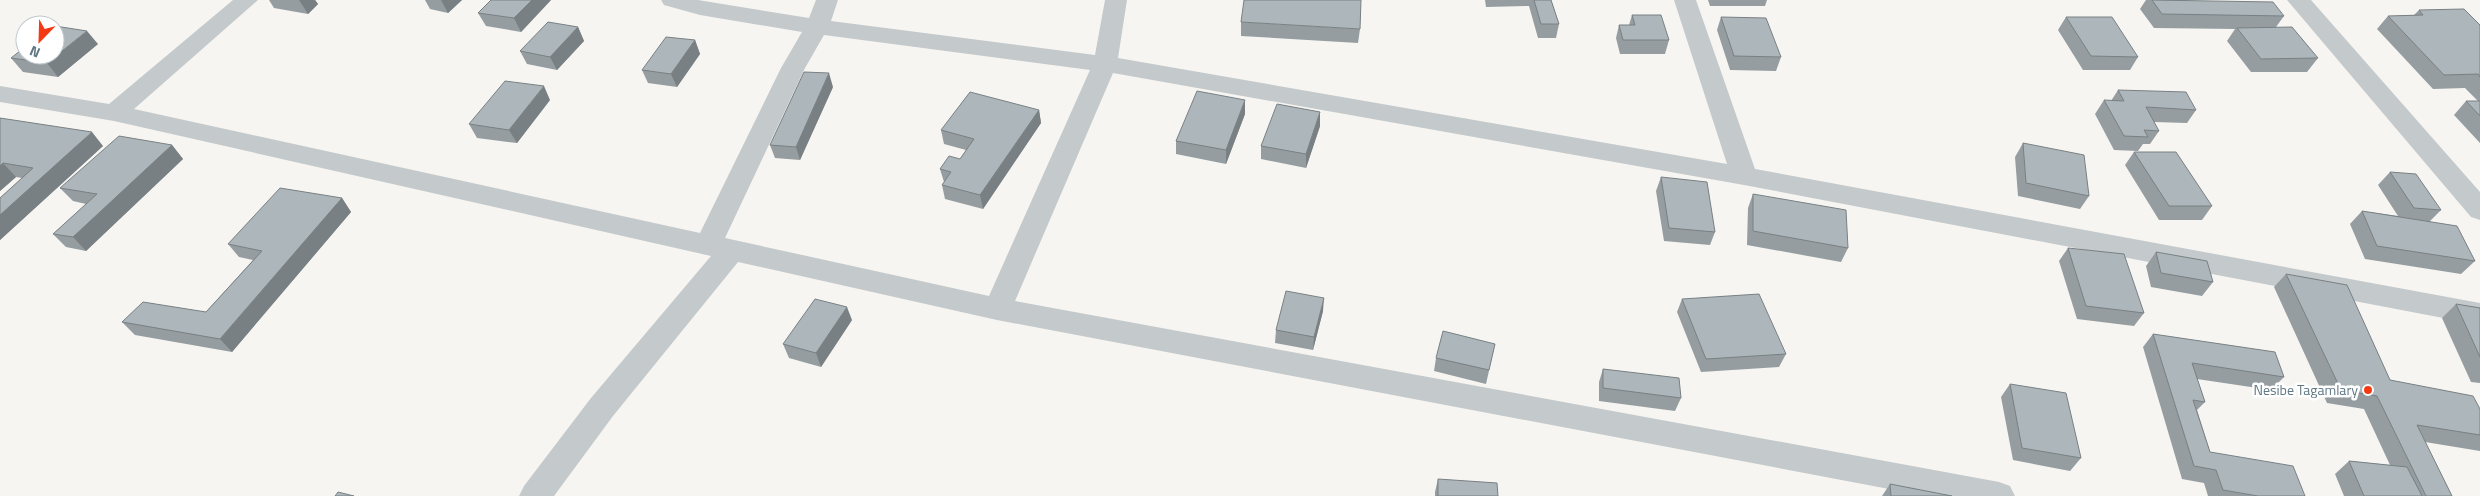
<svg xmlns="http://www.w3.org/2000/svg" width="2480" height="496" font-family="'Titillium Web',sans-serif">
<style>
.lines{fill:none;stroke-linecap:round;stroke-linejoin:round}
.minor{fill:#c4c9cb;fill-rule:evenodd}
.wall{fill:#959da1}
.shaded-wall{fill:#798083}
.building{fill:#adb7bb;stroke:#798083}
.poi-dot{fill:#f43a13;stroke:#fff;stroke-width:2}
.labels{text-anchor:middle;stroke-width:5;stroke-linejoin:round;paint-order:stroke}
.poi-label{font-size:14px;fill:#617885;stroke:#fff;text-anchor:end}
</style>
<rect width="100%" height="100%" fill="#f6f5f1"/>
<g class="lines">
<path class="minor" d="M233 0H258L134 109 700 233 781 68 802 32 700 15 664 5 661 0H698L809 18 816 0H838L831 21 1095 55 1105 0H1127L1118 58 1727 164 1674 0H1696L1755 169 2480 303V325L1744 185 1113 73 1015 301 1999 482 2010 486 2015 496H1926L997 320 738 262 613 416 554 496H519L524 486 591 398 711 256 114 121 0 102V86L109 104ZM824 35 1090 70 989 296 725 238 805 68Z
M2287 0H2311L2480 192V220L2471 217Z"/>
</g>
<path class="wall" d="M269 0H315L318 4 308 14 274 8Z
M425 0H462L448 13 430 9Z
M551 0 521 32 486 26 478 13Z
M1485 0H1551L1559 24 1556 38H1538L1529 6 1486 7Z
M1708 0H1767L1765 6H1710Z
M2146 0H2176L2284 16 2276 27 2318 58 2307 72H2251L2227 41 2235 29 2154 28 2140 9Z
M2419 10 2480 25V143L2454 115 2466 101H2478L2465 88 2433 89 2377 29 2388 16 2414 15Z
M1632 15 1669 40 1665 54H1620L1616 38 1619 25H1629Z
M1721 17 1781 57 1776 71 1730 70 1717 30Z
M2066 17 2138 57 2130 70H2083L2058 30Z
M1241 22 1360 29 1358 43 1241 36Z
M578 27 584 41 557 70 527 64 520 51Z
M695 40 700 54 677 87 648 83 642 70Z
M98 44 58 77 23 72 11 58Z
M833 87 800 160 775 158 770 145Z
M2118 90 2196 110 2187 123 2154 122 2159 131 2150 144H2143L2138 151 2114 150 2095 114 2104 100 2111 101Z
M550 100 517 143 477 138 469 124Z
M1039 110 1041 123 983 209 945 199 942 185 944 182 940 169 960 159 966 150 944 144 941 130Z
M1245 114 1226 164 1176 154V141Z
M0 118 103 146 0 240V198L22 178 16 177 0 191Z
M1320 126 1306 168 1261 159V146Z
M2023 143 2089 196 2080 209 2018 196 2015 157Z
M172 145 183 159 86 251 66 247 53 234 86 204 73 201 60 188Z
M2134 152 2212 206 2202 220H2159L2125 165Z
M2390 172 2441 210 2430 221 2475 261 2461 274 2365 259 2350 224 2362 211 2398 216 2378 185Z
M1661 177 1715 232 1710 245 1664 241 1656 191Z
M1753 194 1848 248 1841 262 1747 245 1748 208Z
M342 198 351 212 232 352 135 335 122 322 206 312 253 260 239 257 228 244Z
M2068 248 2144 313 2134 326 2077 319 2059 261Z
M2156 252 2213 282 2202 296 2151 287 2146 266Z
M2286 274 2390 380 2480 409V451L2425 442 2452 496H2344L2335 474 2349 461 2390 465 2364 409 2327 403 2274 287Z
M1682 299 1786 354 1779 367 1701 372 1677 312Z
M2456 304 2480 308V383L2471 382 2442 318Z
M1323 311 1313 350 1275 343 1276 330Z
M852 320 821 367 789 358 783 344Z
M2153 334 2284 377 2271 390 2197 379 2205 402 2197 410 2210 452 2305 496H2208L2204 483 2182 479 2143 347Z
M1495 344 1486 384 1434 371 1436 358Z
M1603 369 1681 398 1675 411 1599 401V382Z
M2010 384 2081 458 2070 471 2013 460 2001 397Z
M1438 479 1498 496H1435V492Z
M1890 484 1952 496H1882Z"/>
<path class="shaded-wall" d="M299 0H315L318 4 308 14Z
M441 0H462L448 13Z
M532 0H551L521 32 514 18Z
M578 27 584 41 557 70 550 57Z
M87 31 98 44 58 77 47 63Z
M695 40 700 54 677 87 671 74Z
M829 73 833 87 800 160 796 147Z
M544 86 550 100 517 143 509 130Z
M1245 100V114L1226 164V150Z
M1039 110 1041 123 983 209 980 195Z
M1320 112V126L1306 168V154Z
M92 132 103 146 0 240V215Z
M172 145 183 159 86 251 73 237Z
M3 163 16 177 0 191V166Z
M342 198 351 212 232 352 220 339Z
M1324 298 1323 311 1313 350 1314 337Z
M847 307 852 320 821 367 816 353Z"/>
<path class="building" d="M491 0H532L514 18 478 13Z
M1244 0H1361L1360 29 1241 22Z
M1534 0H1551L1559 24H1541Z
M2152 0 2273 2 2284 16 2162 14Z
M2464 9 2480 25V77L2478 74 2444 75 2388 16 2423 15 2419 10Z
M1632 15H1661L1669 40H1623L1619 25H1635Z
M1721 17 1766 18 1781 57 1734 56Z
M2066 17H2112L2138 57 2091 56Z
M548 22 578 27 550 57 520 51Z
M55 26 87 31 47 63 11 58 25 47V55H55Z
M2292 27 2318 58 2261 59 2237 28Z
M666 37 695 40 671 74 642 70Z
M804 72 829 73 796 147 770 145Z
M505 81 544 86 509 130 469 124Z
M2118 90 2186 92 2196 110 2146 107 2159 131 2144 130 2148 137 2124 136 2104 100 2124 101Z
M1197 91 1245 100 1226 150 1176 141Z
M970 92 1039 110 980 195 942 185 951 172 940 169 949 156 960 159 974 139 941 130Z
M2466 101H2480V116Z
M1277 104 1320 112 1306 154 1261 146Z
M0 118 92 132 0 215V198L33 168 3 163 0 166Z
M119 136 172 145 73 237 53 234 97 194 60 188Z
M2023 143 2084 155 2089 196 2026 183Z
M2134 152H2176L2212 206H2169Z
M2390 172 2416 174 2441 210 2414 208Z
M1661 177 1707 182 1715 232 1669 228Z
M280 188 342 198 220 339 122 322 143 302 206 312 262 251 228 244Z
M1753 194 1846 210 1848 248 1753 231Z
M2362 211 2457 226 2475 261 2377 246Z
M2068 248 2124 254 2144 313 2086 306Z
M2156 252 2207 261 2213 282 2161 273Z
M2286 274 2347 285 2390 380 2473 396 2480 409V435L2417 425 2452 496H2426L2377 396 2341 390Z
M1286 291 1324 298 1314 337 1276 330Z
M1759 294 1786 354 1706 359 1682 299Z
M815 299 847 307 816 353 783 344Z
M2456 304 2480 308V357Z
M1443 331 1495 344 1489 370 1436 358Z
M2153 334 2275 352 2284 377 2192 363 2205 402 2193 400 2210 452 2293 466 2305 496H2258L2223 490 2216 470 2194 466Z
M1603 369 1679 378 1681 398 1603 388Z
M2010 384 2066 393 2081 458 2022 448Z
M2349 461 2407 467 2422 496H2364Z
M1438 479 1497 483 1498 496H1438Z
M1890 484 1952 496H1891Z
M338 492 354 496H335Z"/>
<circle class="poi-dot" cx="2368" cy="390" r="5"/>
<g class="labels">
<g class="poi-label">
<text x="2358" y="395">Nesibe Tagamlary</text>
</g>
</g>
<g transform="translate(40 40) rotate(203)"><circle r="24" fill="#ffffff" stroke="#c0c9ce"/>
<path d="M0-4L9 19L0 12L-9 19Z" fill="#f43a13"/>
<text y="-8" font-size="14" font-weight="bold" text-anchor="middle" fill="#617885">N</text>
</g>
</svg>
